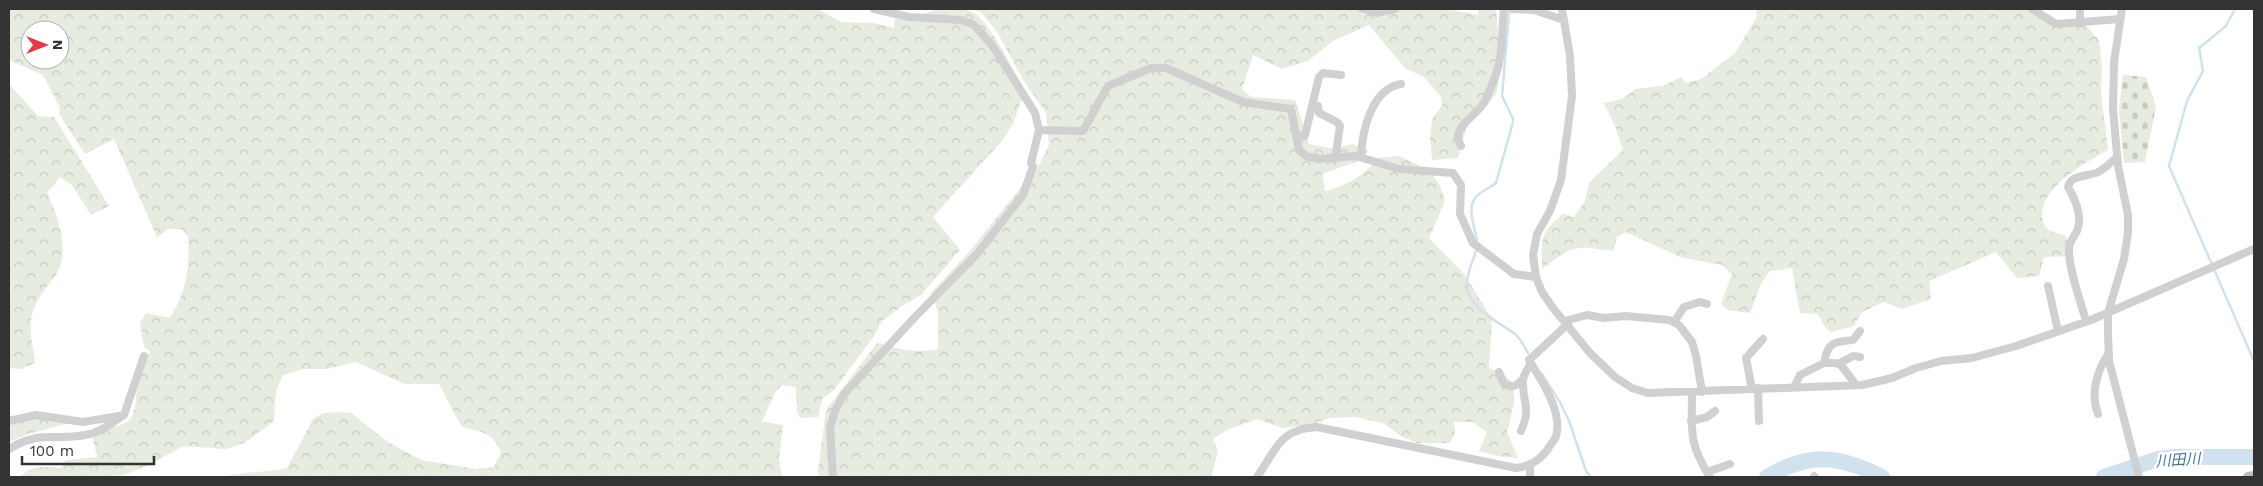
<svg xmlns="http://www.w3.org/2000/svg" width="2263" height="486" font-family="'Work Sans','Noto Sans JP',sans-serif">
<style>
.forest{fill:url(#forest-crowns);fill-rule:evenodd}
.cemetery{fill:url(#cemetery-stones)}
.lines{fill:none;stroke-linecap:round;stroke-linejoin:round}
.stream{stroke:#cfe2ee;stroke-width:2.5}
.river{stroke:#cfe2ee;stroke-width:16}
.minor{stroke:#d0d0d0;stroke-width:8}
.secondary{stroke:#bdbdbd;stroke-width:10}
.labels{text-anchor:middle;stroke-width:5;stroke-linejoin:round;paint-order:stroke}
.water-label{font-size:15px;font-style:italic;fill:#3f7597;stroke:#fff}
</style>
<defs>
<pattern id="forest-crowns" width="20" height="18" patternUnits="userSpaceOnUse" patternTransform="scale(1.25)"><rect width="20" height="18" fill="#e6ecdf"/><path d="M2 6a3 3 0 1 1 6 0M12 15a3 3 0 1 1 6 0" fill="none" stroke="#c6cbc0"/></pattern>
<pattern id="cemetery-stones" width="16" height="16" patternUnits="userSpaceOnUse" patternTransform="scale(1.25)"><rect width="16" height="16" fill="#e6ecdf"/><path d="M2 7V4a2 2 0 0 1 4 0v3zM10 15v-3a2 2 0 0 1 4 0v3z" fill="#c6cbc0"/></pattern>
</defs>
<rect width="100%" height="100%" fill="#fff"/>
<path class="forest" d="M9 9H818L841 22 874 23 894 28 895 19C912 20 927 10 944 9 954 8 965 8 974 13 990 22 1018 79 1029 97L1021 101 1013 124 1002 141 933 217 960 250 921 295 902 306 882 321 874 336 834 390 822 399 818 417 800 418 797 412 796 387 782 385 775 392 762 422 783 425 779 459 782 477H225C242 471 267 473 287 468L313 419 323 413 341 412 351 413 388 442 421 460 476 469 494 467 501 452C492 432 482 432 462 427L439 384H405L356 362 327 369H304L283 375 276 391 274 421 244 443 226 449 183 446 151 464 124 475 95 477H21C29 464 48 467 61 468L66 460 97 457 91 430C147 425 130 415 140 372 142 365 147 358 150 351L144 347 140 323 146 313 170 318C187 290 190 268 188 236L182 229H168L157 237 114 139 85 154 59 114 60 108 43 75 9 60ZM30 30H60V60H30Z
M973 9H1359L1362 15C1403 9 1438 5 1478 15V9H1496L1501 67 1496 94 1479 115 1467 125 1458 158 1432 160 1430 137 1432 119 1442 106 1441 97 1424 77 1405 68 1369 25 1333 41 1308 61 1282 69 1253 55 1242 89 1251 97 1295 100 1309 144 1334 149 1352 144 1368 151 1361 160 1322 174 1325 191C1344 186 1367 176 1376 158L1399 156 1431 171 1440 186 1445 201 1429 238 1464 274 1492 319 1489 368 1505 376 1514 384V403L1507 432 1518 458 1497 456 1479 451 1487 432 1472 422H1454L1455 433 1450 443H1416L1401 436 1383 423 1355 417 1329 418 1311 425 1282 428 1257 419 1227 430 1213 439 1218 451 1211 477H819L818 471 826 410 877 343C899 349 916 354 938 349V312L931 293 969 252 1039 165 1049 145 1046 113 1024 81 997 32 982 13Z
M1756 9H2027C2049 23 2055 24 2081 20L2099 40 2102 66 2101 94 2108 150C2086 162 2040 188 2042 216 2043 231 2053 232 2066 236L2072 256 2044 257 2039 276 2017 278 1996 252 1929 281 1931 299 1902 309 1884 302 1862 312 1854 326 1831 332 1825 327 1818 314 1800 313 1792 268 1770 271 1761 284 1750 313 1728 310 1721 304 1732 274 1722 265 1680 257 1626 232 1617 237 1613 251C1573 245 1574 245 1542 269 1542 238 1539 234 1563 214L1574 217 1585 201 1589 183 1623 150 1615 126 1604 103 1622 99 1636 89 1663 86 1681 77 1686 83 1701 79 1735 53 1757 17Z
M9 84 38 116 54 117 109 206 91 215 72 185 60 177 47 193C57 215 70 247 58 271 48 288 33 300 31 321 29 334 34 350 35 363L21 369 9 368Z
M45 416 80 420 28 434 9 442V424Z"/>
<path class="cemetery" d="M2123 75 2146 77 2156 107 2145 162 2124 163 2119 110Z"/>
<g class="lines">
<path class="stream" d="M2235 9 2226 26 2199 48 2203 71 2187 101 2169 166 2254 361
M1477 240C1475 228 1466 207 1476 197 1481 191 1490 188 1496 183L1513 122V119L1502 96 1509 13
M1476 251C1473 261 1466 275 1467 285 1467 308 1499 322 1515 334 1521 339 1524 346 1528 353
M1542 374 1561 404 1569 421 1586 471 1591 477"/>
<path class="river" d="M1767 477C1809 452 1839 455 1882 477
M2104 477 2158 459 2175 457H2254"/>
<path class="minor" d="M1362 9 1376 13 1395 9
M1512 9 1534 10 1564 20
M1562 9 1570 56 1572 96 1561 180 1550 211 1537 234 1533 255 1536 277 1542 292 1553 308 1590 353 1615 377 1632 388 1648 393 1862 385 1892 378 1916 368 1941 361 1972 358 2016 346 2091 320 2254 249
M2032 9 2056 24 2120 19
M2122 9 2114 62 2113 109 2118 166 2128 215V233L2124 259 2108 313V334L2109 361 2139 477
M2080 23V9
M1318 106 1319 113 1337 122 1340 126 1335 159
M1039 130 1083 131 1108 86 1151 68H1166L1243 102 1291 109 1299 150 1306 156 1319 159 1356 156 1399 169 1453 173 1461 185 1460 214 1473 243 1514 274 1536 277
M1296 136 1305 135 1319 77 1323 73 1341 75
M1461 146C1449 126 1479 116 1486 99 1491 88 1497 74 1499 63 1503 45 1502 26 1504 9
M1361 157C1362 132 1371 89 1401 84
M2048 286 2058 331
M1565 321 1587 315 1604 318 1626 316 1669 320 1679 325 1692 342 1696 356 1702 392
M2086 321C2081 303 2068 267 2069 249 2069 242 2074 237 2077 231 2083 217 2075 199 2068 187 2071 174 2088 177 2098 172 2105 169 2111 162 2117 157
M1674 322 1684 307 1700 302 1707 304
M1824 363C1828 342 1833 342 1853 340L1860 331
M1838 364 1853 356 1860 357
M1499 372 1504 384C1513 388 1516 386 1523 379
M1794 387 1800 375 1824 363H1835L1841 365 1856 385
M1758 388 1759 421
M1752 389 1746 358 1763 339
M1692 392C1692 432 1688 442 1710 477
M2098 414C2090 394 2097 370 2109 353
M9 421 36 415 83 422 119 416
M1691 421 1707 417 1715 411
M1521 431C1532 405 1522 404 1523 381 1523 375 1528 368 1531 363
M9 449C39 430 55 441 85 435 99 433 112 423 124 415L144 356
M1707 472 1730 464
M1814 476 1815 477
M833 477 830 428 835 411 844 394 915 317 976 255 1023 195 1033 166 1031 163 1039 130 1035 113 992 45 974 25 961 20 909 17 874 9
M1257 477C1276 451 1278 429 1317 427L1516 468C1530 466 1539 461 1548 449 1550 445 1555 440 1556 436 1563 411 1541 380 1529 360L1568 324
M1530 477V466"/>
<path class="secondary" d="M2248 477 2254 476"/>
</g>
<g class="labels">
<g class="water-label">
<text transform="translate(2178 460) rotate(-4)" y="5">川田川</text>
</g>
</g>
<rect width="2263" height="486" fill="none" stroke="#333333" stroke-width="20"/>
<g transform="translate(45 45) rotate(90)"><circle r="24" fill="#ffffff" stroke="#adadad"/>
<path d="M0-4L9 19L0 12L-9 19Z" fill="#e63946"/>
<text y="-8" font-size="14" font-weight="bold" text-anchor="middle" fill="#333333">N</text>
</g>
<path d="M22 456v8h132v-8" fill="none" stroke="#333333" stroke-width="2.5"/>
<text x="30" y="456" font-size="15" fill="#333333" stroke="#ffffff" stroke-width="4" paint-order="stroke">100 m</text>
</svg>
